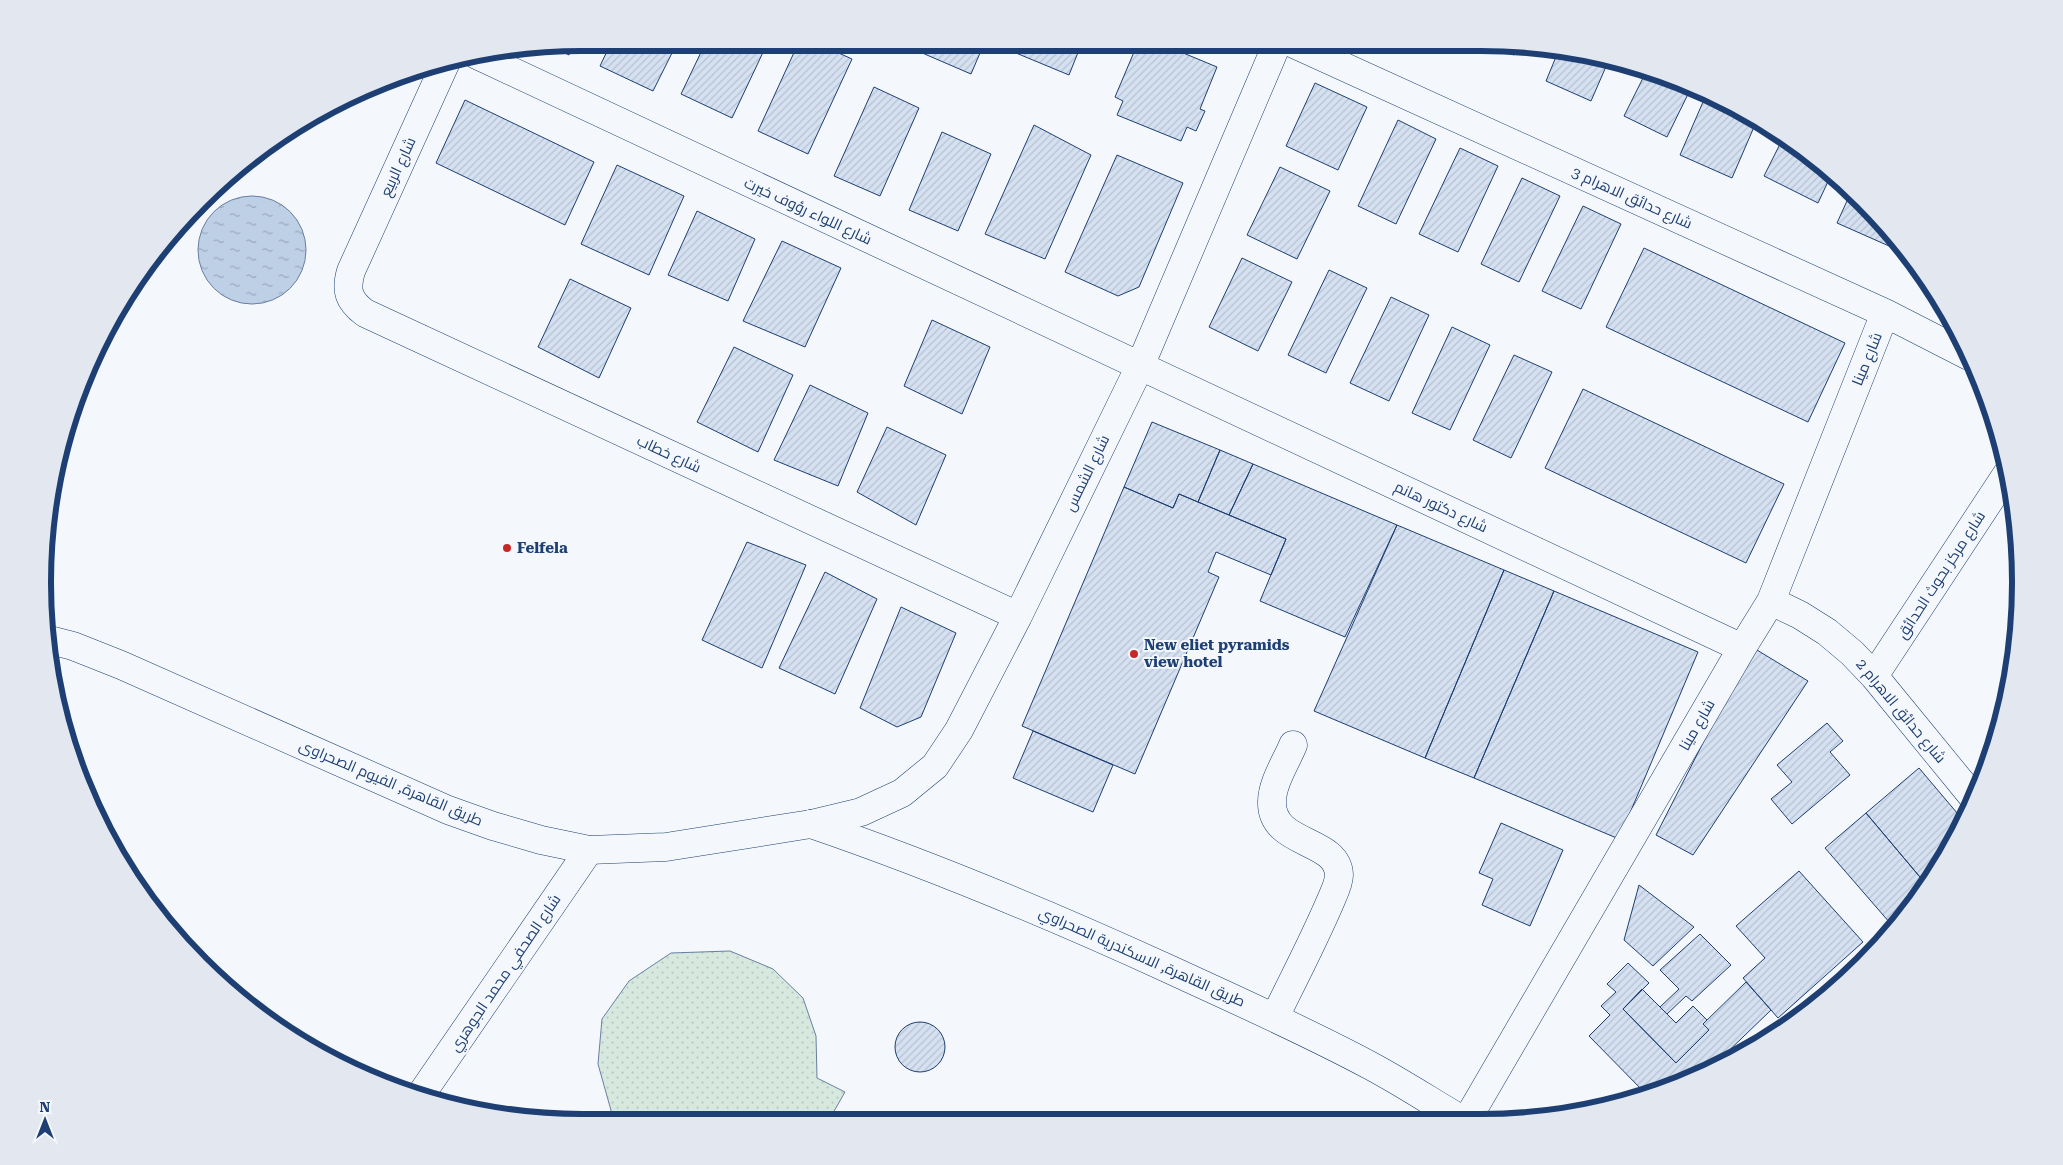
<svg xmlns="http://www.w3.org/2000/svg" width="2063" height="1165" font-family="'Roboto Serif',Cairo,serif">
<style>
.grass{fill:url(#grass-dots);stroke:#687fa3}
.water{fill:url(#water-ripples);stroke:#687fa3}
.building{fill:url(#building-hatch);stroke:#1d3f73}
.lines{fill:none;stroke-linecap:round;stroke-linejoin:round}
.minor-casing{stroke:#1d3f73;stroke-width:29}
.major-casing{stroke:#1d3f73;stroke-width:29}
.highway-casing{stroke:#1d3f73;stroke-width:29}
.minor{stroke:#f4f7fb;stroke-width:28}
.major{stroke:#f4f7fb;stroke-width:28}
.highway{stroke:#f4f7fb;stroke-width:28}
.poi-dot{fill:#c62828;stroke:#f4f7fb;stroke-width:2}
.labels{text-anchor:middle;stroke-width:4;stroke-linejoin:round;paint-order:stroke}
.street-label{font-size:15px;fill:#1d3f73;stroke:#f4f7fb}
.poi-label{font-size:15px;font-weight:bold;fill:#1d3f73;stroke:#f4f7fb;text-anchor:start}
.rim{fill:none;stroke:#1d3f73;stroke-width:6}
</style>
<defs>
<pattern id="grass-dots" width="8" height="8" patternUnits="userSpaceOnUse" patternTransform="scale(1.25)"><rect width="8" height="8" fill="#d7e8df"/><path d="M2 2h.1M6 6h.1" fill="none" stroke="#b8c8c3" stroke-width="1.8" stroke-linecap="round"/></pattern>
<pattern id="water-ripples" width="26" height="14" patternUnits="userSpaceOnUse" patternTransform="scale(1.25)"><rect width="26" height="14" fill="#bed0e5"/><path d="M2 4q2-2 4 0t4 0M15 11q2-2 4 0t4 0" fill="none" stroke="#9aaabe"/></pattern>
<pattern id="building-hatch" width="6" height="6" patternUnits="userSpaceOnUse" patternTransform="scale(1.25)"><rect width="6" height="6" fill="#d5e0f0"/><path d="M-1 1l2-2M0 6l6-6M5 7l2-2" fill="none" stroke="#b6c1d1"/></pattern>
</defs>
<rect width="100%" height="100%" fill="#f4f7fb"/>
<path class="grass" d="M730 951 773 969 803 998 816 1036 817 1078 845 1092 829 1120H801L790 1113H759L756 1121H718L715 1119 712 1121H614L598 1064 602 1019 629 981 671 953Z"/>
<path class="water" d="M198 250a54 54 0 1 1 108 0a54 54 0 1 1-108 0Z"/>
<path class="building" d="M1489 44H1519L1514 55Z
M1019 45H1081L1069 75 1016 53Z
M1137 45H1164L1217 67 1200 109 1205 111 1196 131 1187 127 1181 141 1117 115 1123 101 1115 97Z
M704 46H766L732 118 681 94Z
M797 46H823L852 59 808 154 758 131Z
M906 46H983L971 74Z
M553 47H573L569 55Z
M609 47H675L653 91 600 66Z
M1558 52 1608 62 1591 101 1546 81Z
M1647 70 1691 88 1667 137 1624 116Z
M1315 83 1367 107 1338 170 1286 146Z
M874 87 919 108 880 196 834 176Z
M1706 95 1757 120 1732 178 1680 155Z
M465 100 594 162 565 225 436 163Z
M1398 120 1436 139 1396 224 1358 206Z
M1034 125 1091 155 1045 259 985 234Z
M942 132 991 154 958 231 909 210Z
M1783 138 1832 173 1818 203 1764 176Z
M1460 148 1498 166 1458 252 1419 234Z
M1117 155 1183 183 1139 287 1118 296 1065 272Z
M617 165 684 196 649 275 581 244Z
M1280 167 1330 191 1297 259 1247 235Z
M1522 178 1560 196 1519 282 1481 264Z
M1851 192 1893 237 1889 246 1837 223Z
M1583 206 1621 224 1581 309 1542 291Z
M697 211 755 239 728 301 668 275Z
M782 241 841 268 805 347 743 321Z
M1644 248 1845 343 1808 422 1606 327Z
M1242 258 1292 282 1258 351 1209 327Z
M1329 270 1367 288 1326 373 1288 355Z
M570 279 631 308 599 378 538 347Z
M1391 297 1429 315 1389 401 1350 383Z
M932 320 990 347 962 414 904 386Z
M1452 327 1490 345 1450 430 1412 413Z
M734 347 793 375 758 452 697 422Z
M1514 355 1552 372 1511 458 1473 440Z
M810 385 868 413 838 486 774 460Z
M1583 389 1784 484 1746 563 1545 468Z
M1152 422 1220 450 1198 502 1179 494 1173 508 1124 487Z
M887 427 946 455 916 525 857 492Z
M1220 450 1253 464 1229 515 1198 502Z
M1253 464 1397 525 1345 637 1260 601 1286 539 1229 515Z
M1124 487 1173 508 1179 494 1286 539 1271 575 1216 552 1208 572 1219 577 1135 774 1022 726Z
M1397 525 1504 570 1425 758 1314 711Z
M747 542 806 565 762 668 702 640Z
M1504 570 1554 591 1474 778 1425 758Z
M825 572 877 599 835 694 779 668Z
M1554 591 1698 652 1619 839 1474 778Z
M901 607 956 633 921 717 897 727 860 708Z
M1752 647 1808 681 1693 855 1656 835Z
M1827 723 1843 741 1830 752 1850 775 1792 824 1771 799 1792 782 1777 765Z
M1033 731 1113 765 1093 812 1013 778Z
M1919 768 1963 820 1948 853 1925 883 1866 813Z
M1866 813 1925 883 1901 914 1890 923 1825 848Z
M1501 823 1563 850 1530 926 1482 905 1493 879 1479 873Z
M1799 871 1863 942 1778 1018 1743 978 1765 958 1736 926Z
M1639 885 1694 927 1653 966 1624 940Z
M1700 934 1731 965 1692 1001 1686 996 1667 1014 1660 1007 1679 989 1660 970Z
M1628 963 1649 983 1623 1009 1676 1063 1709 1030 1703 1024 1746 982 1771 1010 1715 1064 1664 1089 1656 1082 1645 1093 1589 1036 1610 1015 1601 1006 1616 992 1607 984Z
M1642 989 1676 1023 1693 1006 1707 1020 1703 1024 1709 1030 1676 1063 1623 1009Z
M895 1047a25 25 0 1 1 50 0a25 25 0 1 1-50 0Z"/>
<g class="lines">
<g class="minor-casing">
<path id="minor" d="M1294 44 1885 313 1969 356
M477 55 1742 648
M446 62 351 271C345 291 349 301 365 313L1018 616
M1771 601 1800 615 1827 632 1852 653 1874 676 1973 797
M1874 676 2007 474
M811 824 861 812 902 793 935 766 959 730 1018 616 1140 366 1277 44
M1275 1017C1294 978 1314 940 1331 900 1334 893 1339 883 1339 875 1338 838 1271 846 1272 802 1272 783 1286 762 1293 745
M420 1096 589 850
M1468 1118 1742 648 1771 601 1885 313"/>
</g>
<g class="major-casing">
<path id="major" d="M811 824C934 866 1053 916 1171 970 1238 1001 1306 1031 1371 1066 1401 1082 1430 1101 1459 1118"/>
</g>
<g class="highway-casing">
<path id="highway" d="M46 639 73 646 121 665 448 810 493 826 541 840 589 850 666 847 811 824"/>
</g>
<use href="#minor" class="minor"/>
<use href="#major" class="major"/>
<use href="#highway" class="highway"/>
</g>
<g class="poi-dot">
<circle cx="507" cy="548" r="5"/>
<circle cx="1134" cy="654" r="5"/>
</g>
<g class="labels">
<g class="street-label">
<text transform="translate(398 167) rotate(-65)" y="5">شارع الربيع</text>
<text transform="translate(1632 198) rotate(24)" y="5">شارع حدائق الاهرام 3</text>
<text transform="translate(808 211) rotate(25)" y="5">شارع اللواء رؤوف خيرت</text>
<text transform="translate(1867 359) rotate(-68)" y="5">شارع مينا</text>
<text transform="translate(669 454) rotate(25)" y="5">شارع خطاب</text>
<text transform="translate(1087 473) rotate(-64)" y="5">شارع الشمس</text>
<text transform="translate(1441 507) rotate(25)" y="5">شارع دكتور هانم</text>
<text transform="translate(1941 575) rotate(-57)" y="5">شارع مركز بحوث الحدائق</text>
<text transform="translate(1901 711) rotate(50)" y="5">شارع حدائق الاهرام 2</text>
<text transform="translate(1697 725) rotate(-60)" y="5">شارع مينا</text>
<text transform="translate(391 783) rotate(23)" y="5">طريق القاهرة, الفيوم الصحراوى</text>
<text transform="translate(1142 957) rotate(24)" y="5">طريق القاهرة, الاسكندرية الصحراوي</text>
<text transform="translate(505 973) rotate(-56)" y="5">شارع الصحفي محمد الجوهري</text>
</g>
<g class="poi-label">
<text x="517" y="553">Felfela</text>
<text x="1144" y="650">New eliet pyramids<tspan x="1144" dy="17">view hotel</tspan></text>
</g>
</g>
<path d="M0 0H2063V1165H0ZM582 51H1481A531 531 0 0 1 2012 582V583A531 531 0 0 1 1481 1114H582A531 531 0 0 1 51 583V582A531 531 0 0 1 582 51Z" fill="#e3e8f0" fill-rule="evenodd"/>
<path class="rim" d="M582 51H1481A531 531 0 0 1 2012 582V583A531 531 0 0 1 1481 1114H582A531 531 0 0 1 51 583V582A531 531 0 0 1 582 51Z"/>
<g transform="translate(45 1120)" stroke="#f4f7fb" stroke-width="4" paint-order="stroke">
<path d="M0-4L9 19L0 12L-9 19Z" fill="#1d3f73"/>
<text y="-8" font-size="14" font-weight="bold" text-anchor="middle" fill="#1d3f73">N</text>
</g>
</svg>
